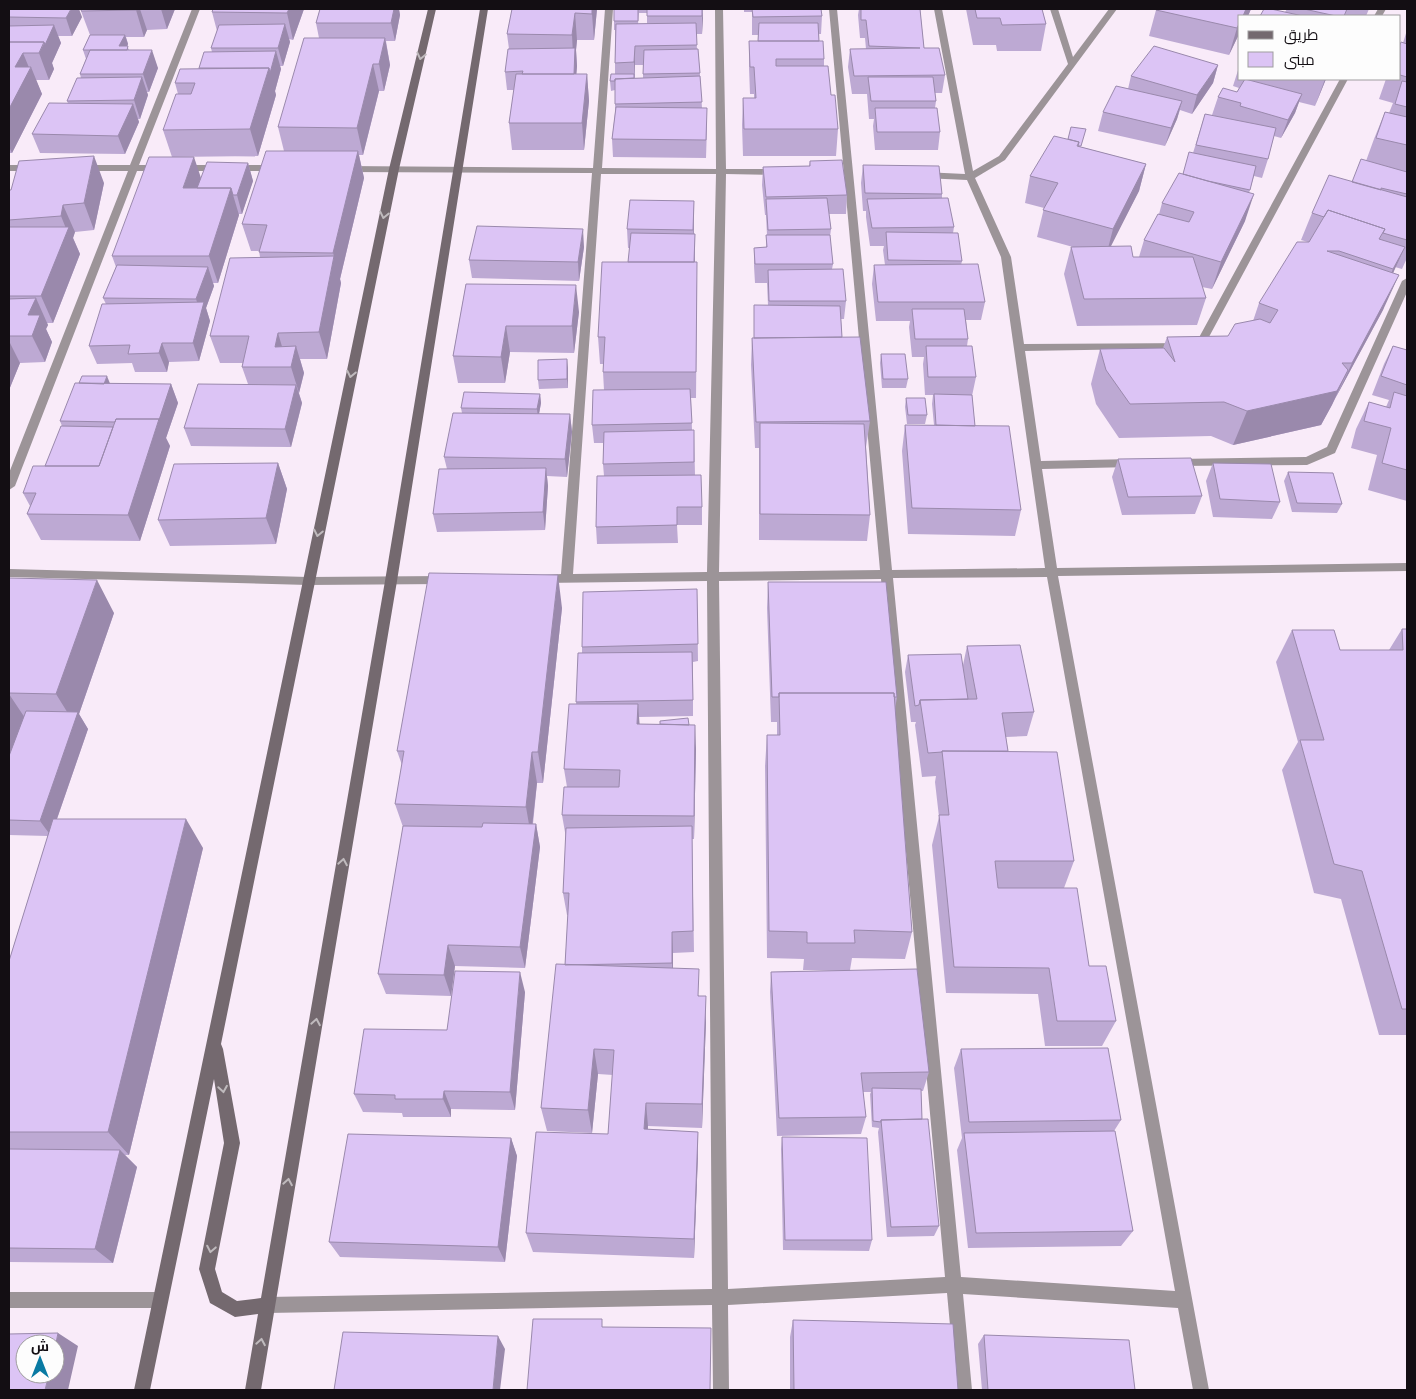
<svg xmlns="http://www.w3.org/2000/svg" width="1416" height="1399" font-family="Mulish,Cairo,sans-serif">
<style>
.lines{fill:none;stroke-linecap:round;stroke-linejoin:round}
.street{fill:#9c9498;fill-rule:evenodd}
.secondary{fill:#74696f;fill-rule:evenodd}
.wall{fill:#bda9d3;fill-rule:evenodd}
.shaded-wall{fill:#9a89ac}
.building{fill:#dcc4f5;stroke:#9a89ac}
.oneway{stroke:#bfbabd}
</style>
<rect width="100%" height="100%" fill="#f9ebf9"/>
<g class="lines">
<path class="street" d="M192 9H200L139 165H278L283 168 278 171H137L15 486 9 490V473L128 171H83L78 168 83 165H130Z
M605 9H613L602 168 716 169 715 9H723L726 169H778L783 172 778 175 726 174 719 572 880 570 829 9H837L892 570 1045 568 1001 257 967 180 923 178 918 175 923 172 965 174 934 9H942L973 171 999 156 1068 64 1050 9H1058L1073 57 1109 9H1117L1005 160 975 178 1011 257 1024 344 1196 343 1340 79H1348L1203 348 1025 351 1041 461 1133 459 1139 463 1133 467 1042 469 1057 568 1407 563V571L1058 576 1209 1390H1193L1178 1308 963 1294 972 1390H956L947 1293 728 1305 729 1390H713L712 1305 267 1313 261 1311 259 1305 261 1299 267 1297 712 1289 707 581 541 583 535 579 541 575 561 574 592 173 345 172 340 169 345 166 593 168ZM601 174H716L707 572 573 574ZM1047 577 1175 1291 961 1277 893 578ZM881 579 945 1277 728 1289 719 581Z
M1378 9H1386L1382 16H1374Z
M9 165H33L38 168 33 171H9Z
M1407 278V292L1335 453 1307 465 1172 466 1170 463 1176 459 1306 457 1327 447 1402 281Z
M9 569 308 577 444 576 450 580 444 584 308 585 9 577Z
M9 1292H160L166 1294 168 1300 166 1306 160 1308H9Z"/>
<path class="secondary" d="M428 9H436L399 169 221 1044 223 1049 240 1143 215 1269 222 1292 237 1301 261 1298 385 581 480 9H488L397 581 261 1390H245L258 1314 235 1317 210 1303 199 1269 224 1143 214 1079 150 1390H134L389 169Z"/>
</g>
<path class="wall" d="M9 9 82 17 72 36H58L61 43 52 63 54 69 49 80H36L42 94 12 153H9Z
M82 9H175L167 29 147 30 144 37H126L128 44 127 46 129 50 158 68 149 92H147L148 95 140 119H138L139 122 125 154 40 153 32 134 68 103 67 101 81 78 80 74 86 59 83 50 90 35 81 11Z
M213 9H304L293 40 289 39 290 42 283 66H280L281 69 275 91 276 95 258 156 172 157 163 130 178 94 175 83 199 68 212 52 211 48 217 31 212 12Z
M320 9H401V10H399L400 15 395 41H386L390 65 384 91H379L363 155H359L364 178 340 279 341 283 327 359H300L304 373 299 393 302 403 291 447 191 446 184 428 248 384 242 367 243 363H220L210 336 260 257 259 251H251L242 224 284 151 278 127 319 38 316 23Z
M512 9H597L594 40H577L576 50 577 66 576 74H587L589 101 584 150H512L509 123 514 90H507L505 72 509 49 507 34Z
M614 9H703L702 34H696L697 49H698L700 76 702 108 707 127 706 158 613 157 612 139 615 113V90L611 91 610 81 615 74V30H614ZM639 13H647V24H638ZM635 65H643V78H635Z
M744 9H821L822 16 821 34H819V41L824 59V66L838 129 836 156H743L742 125 743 98H754V94H750L749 68V41H758V35H752V12H744Z
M859 9H920L924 48 945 75 942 93H935L936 101 935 108 940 132 938 150H875L873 126 874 119H869L867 94H852L848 67 850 49H866L865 38H860L858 15Z
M966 9H1042L1046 24 1041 51H997L996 45H973Z
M1251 9 1248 16H1240V32L1229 55 1149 36 1156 10Z
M1287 9H1369L1366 16H1260L1285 12Z
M1407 30V258L1402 269 1395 267 1393 273 1383 310 1336 397 1321 425 1233 445 1211 436 1119 438 1096 404 1091 384 1100 349 1163 348 1167 337 1228 336 1253 321 1259 303 1308 242 1301 240 1312 213 1352 182 1366 161 1374 139 1385 112 1389 113 1393 103 1379 99 1386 79H1400V45L1403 43Z
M1240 64V79H1326L1315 106 1299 102 1295 113 1281 138 1274 136 1268 159 1262 178 1254 176 1249 193 1245 221 1212 289 1202 287 1206 298 1197 325 1077 326 1064 274 1071 247H1073L1037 237 1044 208 1025 203 1030 176 1081 147 1146 164 1139 191 1110 246 1133 257H1139L1144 240 1159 214 1162 203 1183 174 1193 153 1205 114 1221 118 1212 115 1218 97 1237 92 1239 88 1233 86Z
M1218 65 1213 83 1192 114 1180 110 1177 119 1165 146 1098 131 1103 112 1128 89 1131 76Z
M810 161 847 195 846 214H829L831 229 830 237 833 264 832 269 846 301 844 319H841L842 337 870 421 866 447 870 515 867 541 759 540V448H755L751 365 752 338H754V305H768L767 283H755L754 266V248L766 247 767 235 766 215H765L762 185 763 167 809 166Z
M248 163 253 181 242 214H239V215L218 283H213L214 286 206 308 210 321 199 361 169 362 167 372H135L132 363 97 364 89 346 106 304 103 298 116 267 112 256 201 178Z
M863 165 942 194V198L954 227 953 233 962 261 961 265 985 302 981 320H966L968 339 967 346 976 377 972 396 975 426 1021 510 1015 536 908 534 902 451 905 425H934L932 404 933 395H925L923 364 924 357H912L909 327 910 321H876L872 284 874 265H885L883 250 884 246H870L866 217V211H863L861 183Z
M104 183 94 230 75 232 73 238 80 254 53 323H47L48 325 46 329 52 342 45 362 20 363 9 390V190Z
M694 201V234H695V262L697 289 696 398H691L692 430H694L695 475 702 507V525H677L678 543 597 544 596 527 604 476 603 464V443H594L592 425 604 390 603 372V364H600L598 337 628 262 630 248H628L627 229Z
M584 247 579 281 472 278 469 260Z
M466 284 579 312 574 353 510 352 505 383H458L453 356Z
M1393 346 1407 350V501L1368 490 1377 455 1351 448 1356 429 1369 402 1386 407 1389 400 1372 395 1384 364Z
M881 354 908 379 906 388H882L880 363Z
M568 368V388L539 389 538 380Z
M79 383 171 384 178 403 166 438 170 446 140 541 41 540 27 514 30 506 23 493 45 466 62 426 60 421Z
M540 394 541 403 539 414H570L572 432 567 477 547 476 548 486 545 530 437 532 433 514 447 469 444 457 462 413 461 408Z
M906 398 927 415 925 424H907L905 407Z
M1118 459 1202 496 1195 514 1122 515 1112 477Z
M278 463 287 489 276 544 170 546 158 520Z
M1213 463 1280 502 1272 519 1213 517 1206 481Z
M1288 472 1342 504 1337 513 1292 512 1284 481Z
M9 578 114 613 79 714 88 729 57 819 203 848 129 1155H125L137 1167 113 1263 9 1262V961L48 836 9 835Z
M768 582 897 697 895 709 912 932 905 959 852 958 850 970 929 1072 923 1091H921L922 1119 939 1226 934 1236 887 1237 878 1132 879 1128 872 1127 870 1094 871 1092H863L866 1117 861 1134 777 1136 770 992 771 972 845 970H803L804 959 767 958 765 766 767 735H777V722H771L767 608Z
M697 589 698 661 693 662V716L639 717V724L689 725 696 749 694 839H692L694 952 673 953V968L699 996 706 1021 702 1128 648 1126V1129L698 1132V1154L694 1258 533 1252 526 1233 608 1134 613 1075 598 1074 592 1133 547 1131 541 1108 565 965 568 915H567L563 893 566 838 562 815 567 787 564 769 576 704 582 653V647Z
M562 608 543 783H537L533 824H536L540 847 525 968 455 966 451 996 386 994 378 974 403 827 395 804 402 765 397 751Z
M1402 629H1407V1035H1379L1341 899 1314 893 1282 770 1298 742 1276 662 1292 630 1340 650H1389Z
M967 646 1034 712 1027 736 1006 737 1008 751 1074 861 1064 888 1089 966 1116 1021 1102 1046H1045L1038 994 946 993 932 845 939 817 935 782 936 776 922 777 915 725 916 722H911L905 672 908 655 963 665Z
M525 992 515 1110 451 1109V1117H403L402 1113 363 1112 354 1094 447 1030Z
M961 1049 1121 1120 1114 1131 1133 1231 1121 1246 968 1248 957 1150 962 1138 954 1068Z
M782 1137 872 1240 869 1251 783 1250 781 1149Z
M511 1138 517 1156 505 1262 340 1257 329 1242Z
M793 1320 958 1390H790V1337Z
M984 1335 1135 1390H982L978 1344Z"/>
<path class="shaded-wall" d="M71 9H79L82 17 72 36 66 18Z
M136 9H140L147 30 144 37 136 10Z
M161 9H175L167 29Z
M289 9H304L293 40 287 13Z
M394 9H399L400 15 395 41 391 23Z
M592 9H597L594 40 592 14Z
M702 9 703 18 702 34Z
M1246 9H1251L1248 16H1243Z
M575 13 577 40 576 50 577 66 575 94 572 35Z
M1240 22V32L1229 55 1237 28Z
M285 24 290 42 283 66 278 48Z
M54 25 61 43 52 63 54 69 49 80 39 53Z
M125 35 128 44 123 56 119 46Z
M385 38 390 65 384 91 379 64Z
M635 46V81L634 62Z
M152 50 158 68 149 92 143 74Z
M276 51 281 69 275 91 270 73Z
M23 53 30 70 31 67 42 94 12 153 9 147V109L15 67Z
M373 64 379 91 363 155 357 128Z
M1218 65 1213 83 1192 114 1197 95Z
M269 68 276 95 258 156 250 129Z
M587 74 589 101 584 150 582 123Z
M142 77 148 95 140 119 134 100Z
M1325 79H1326L1315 106Z
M1302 94 1295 113 1281 138 1288 120Z
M1182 101 1177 119 1165 146 1171 128Z
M133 104 139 122 125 154 118 136Z
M358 151 364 178 340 279 341 283 327 359 319 332 334 256 333 253Z
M94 156 104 183 94 230 84 203Z
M194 157 203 184 199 195 183 188Z
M248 163 253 181 242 214 237 195Z
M1146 164 1139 191 1106 256 1113 229Z
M231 188 239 215 218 283 209 256Z
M1254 194 1245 221 1212 289 1221 262Z
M694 201V219L693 249V230Z
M63 205 75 232 73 238 80 254 53 323 41 296 67 231 61 216Z
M583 229 584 247 579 281 578 262Z
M695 234V253L694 282V263Z
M1405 247 1389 282 1377 304 1393 269Z
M208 267 214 286 206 308 210 321 199 361 193 343 201 314 196 299Z
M1399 275 1383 310 1336 397 1352 363Z
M576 285 579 312 574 353 572 326Z
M36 298 48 325 46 329 52 342 45 362 32 336 28 315Z
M506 326 510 352 505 383 501 357Z
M278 333 286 360 275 347Z
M9 341 20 363 9 390Z
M162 343 169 362 167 372 159 353Z
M296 346 304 373 299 393 291 367Z
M567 359 568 368V388L567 379Z
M1348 370 1332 405 1321 425 1233 445 1247 411Z
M107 376 111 386 102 389Z
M171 384 178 403 166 438 170 446 140 541 128 515 159 419Z
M296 385 302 403 291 447 285 429Z
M540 394 541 403 538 419 537 409Z
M570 414 572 432 567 477 565 459Z
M278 463 287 489 276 544 266 518Z
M546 468 548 486 545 530 543 512Z
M558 575 562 608 543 783 538 752Z
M97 580 114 613 79 714 88 729 51 836 40 821 74 723 56 694Z
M9 694 29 724 9 779Z
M638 704 640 729 637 724Z
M695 725 696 749 694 839V816Z
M532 752 537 783 531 836 526 807Z
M186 819 203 848 129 1155 108 1132Z
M536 824 540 847 525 968 520 947Z
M672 932 673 953V983L672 963Z
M448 945 455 966 451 996 444 975Z
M520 972 525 992 515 1110 510 1092Z
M706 996V1021L702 1128V1104Z
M594 1049 598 1074 592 1133 588 1110Z
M444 1091 451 1109V1117L443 1099Z
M646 1103 648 1126 646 1152 644 1129Z
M698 1132V1154L694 1258V1239Z
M511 1138 517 1156 505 1262 498 1247Z
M120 1150 137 1167 113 1263 95 1249Z
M58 1333 78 1346 68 1390H45L49 1374H55V1348Z
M498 1336 505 1349 500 1390H493Z"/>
<path class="building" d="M9 9H71L66 18 9 17Z
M82 9H136V10L81 11Z
M213 9H289L287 13 212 12Z
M320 9H394L391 23H316Z
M512 9H592V14L575 13 572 35 507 34Z
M614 9H638V21H614Z
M647 9H702V16H647Z
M752 9H821L822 16 753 17Z
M861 9H920L924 48H939L945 75 854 76 850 49 920 48 869 46 866 20H861Z
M975 9H1042L1046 24 1002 25 1000 18H977Z
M1157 9H1246L1243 16H1240V22L1237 28 1156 10Z
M1264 9H1271L1303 16H1260Z
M1304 9H1347L1344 16H1336Z
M696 23 697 45 635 46 634 62 615 63 616 24Z
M759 23H818L819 41H758Z
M285 24 278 48H211L219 25Z
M54 25 45 45 44 42H9V26Z
M90 35H125L119 46H128L127 50H83Z
M304 38H385L379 64H373L357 128 278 127Z
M749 41H823L824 59H776V66H828L831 95H835L838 129H744L743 98H756L754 67H750Z
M9 42H44L39 53H23L15 67H31L9 109Z
M1401 42 1407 44V77L1400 75V45Z
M1154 46 1218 65 1197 95 1131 76Z
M575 48 574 74H522L523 71 505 72 508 49Z
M698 49 700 73 643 74 644 50Z
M90 50H152L143 74H80Z
M276 51 270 73 269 68H199L204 52Z
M269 68 250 129 163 130 176 94H191L195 83H175L180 69Z
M516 74H587L582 123H509Z
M611 74H634V78L615 79V81H610Z
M700 76 702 102 615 104V79Z
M142 77 134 100 67 101 77 78Z
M868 77H933L936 101H871Z
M1245 79 1302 94 1288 120 1240 106 1241 103 1218 97 1223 88 1237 92Z
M1402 81 1407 82V107L1395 104Z
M1116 86 1182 101 1171 128 1103 112Z
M49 103 133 104 118 136 32 134Z
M616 107 707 108 706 140 612 139Z
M875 108H937L940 132H877Z
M1385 112 1407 117V145L1376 138Z
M1205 114 1276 128 1268 159 1196 145Z
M1071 127 1086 129 1081 146H1078L1079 142 1068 139Z
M1054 136 1079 142 1077 146 1146 164 1113 229 1043 210 1058 183 1030 176Z
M266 151H358L333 253 259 252 267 225 242 224Z
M1189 152 1256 166 1250 190 1208 181 1183 174Z
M94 156 84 203 63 205 61 216 9 220V190H11L19 161Z
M149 157H194L183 188H231L209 256H112Z
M1361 159 1407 172V194L1381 188V190L1352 182Z
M842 160 847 195 766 197 763 167 810 166V161Z
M207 162 248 163 237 195H233L231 188H197Z
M863 165 939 166 942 194 865 193Z
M1179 173 1254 194 1221 262 1144 240 1158 214 1189 222 1194 212 1162 203Z
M1329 175 1407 197V240L1383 233 1385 229 1328 210 1324 217 1312 213Z
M827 198 831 229 768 230 766 199Z
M948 198 954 227 872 228 867 199Z
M630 200 694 201 693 230 627 229Z
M1328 210 1385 229 1379 239 1405 247 1393 269 1339 251H1327L1399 275 1352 363H1342L1348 370 1337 391 1247 411 1224 402 1130 404 1106 370 1100 349 1164 348 1175 362 1167 337 1228 336 1235 324 1260 319 1270 323 1278 310 1259 303 1297 242H1309Z
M477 226 583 229 578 262 469 260Z
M9 227H69L41 296H9Z
M886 232 958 233 962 261 888 260Z
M631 233 695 234 694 262H628Z
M766 235H830L833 264H755L754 248 767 247Z
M1131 246 1133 257H1193L1206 298 1084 299 1071 247Z
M334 256 319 332 278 333 275 347 296 346 291 367H242L249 336H210L230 258Z
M602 262H697L696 372H603L605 337H598Z
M978 264 985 302H878L874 265Z
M117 265 208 267 196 299 103 298Z
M843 269 846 301H769L768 270Z
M466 284 576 285 572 326H506L501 357 453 356Z
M36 298 28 315H40L32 336H9V299Z
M204 302 193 343H162L159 353 128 354 130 345 89 346 102 304Z
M754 305 840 306 842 337 754 338Z
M912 309H964L968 339H915Z
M860 337 870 421 756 422 752 338Z
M926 346H972L976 377H928Z
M1393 346 1407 350V385L1381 376Z
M881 354H905L908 379H883Z
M567 359V379L538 380V360Z
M82 376H107L104 384 79 383Z
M75 383 171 384 159 420V419H116L115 422 60 421Z
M198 384 296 385 285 429 184 428Z
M690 389 692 423 592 425 593 390Z
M464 392 540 394 537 409 461 408Z
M1394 392 1407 396V470L1382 463 1391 428 1364 421 1369 402 1390 408Z
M934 394 972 395 975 426 936 425Z
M906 398H925L927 415H908Z
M453 413 570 414 565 459 444 457Z
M116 419H159L128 515 27 514 36 493H23L33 466H99Z
M760 423 864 424 870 515 760 514Z
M905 425 1009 426 1021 510 912 508Z
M61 426 113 427 99 466H45Z
M694 430V462L603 464 604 432Z
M1191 458 1202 496 1128 497 1118 459Z
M278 463 266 518 158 520 174 464Z
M1213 463 1271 464 1280 502 1220 499Z
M546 468 543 512 433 514 439 469Z
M1288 472 1333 473 1342 504 1297 503Z
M701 475 702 507H677V525L596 527 597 476Z
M429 573 558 575 538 752H532L526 807 395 804 404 751H397Z
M9 578 97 580 56 694 9 693Z
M768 582H886L897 697H894V693H779V697H772Z
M697 589 698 644 582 647 583 592Z
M1402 629H1407V1009H1402L1362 871 1334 864 1300 740H1324L1292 630H1334L1340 650H1403Z
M1020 645 1034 712 1002 713 1008 751H942V752L928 753 920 700 977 699 967 646Z
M692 652 693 700 576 702 578 653Z
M961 654 968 699 920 700 919 705 915 706 908 655Z
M779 693H894L912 932 854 930 855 943H807V932L769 931 767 735H780Z
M569 704H638L637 724 695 725 694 816 562 815 564 787H619L620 770 564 769Z
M26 711 78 712 40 821 9 820V756Z
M688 718 689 725 660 724V721Z
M942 751 1057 752 1074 861H995L998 888H1077L1089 966H1106L1116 1021H1057L1049 968 954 967 939 815H949Z
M53 819H186L108 1132H9V961Z
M483 823 536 824 520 947 448 945 444 975 378 974 403 826 482 827Z
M692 826 693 931 672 932V963L565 965 569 893H563L566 828Z
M556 964 699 969 698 996H706L702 1104 646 1103 644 1129 698 1132 694 1239 526 1233 536 1132 608 1134 614 1050 594 1049 588 1110 541 1108Z
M917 969 929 1072 861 1073 866 1117 779 1118 771 972Z
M455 971 520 972 510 1092 444 1091 443 1099H395V1095L354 1094 364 1029 447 1030Z
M1108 1048 1121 1120 969 1122 961 1049Z
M872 1088 921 1089 922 1119 881 1120V1122L873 1121Z
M928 1119 939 1226 891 1227 881 1120Z
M1115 1131 1133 1231 976 1233 964 1133Z
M348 1134 511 1138 498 1247 329 1242Z
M782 1137 867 1138 872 1240H785Z
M9 1149 120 1150 95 1249 9 1248Z
M533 1319H602V1327L711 1328 710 1390H527Z
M793 1320 953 1324 958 1390H794Z
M343 1332 498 1336 493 1390H334Z
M58 1333 55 1348V1344H25V1374H49L45 1390H9V1334Z
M984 1335 1129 1340 1135 1390H988Z"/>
<defs><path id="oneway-chevron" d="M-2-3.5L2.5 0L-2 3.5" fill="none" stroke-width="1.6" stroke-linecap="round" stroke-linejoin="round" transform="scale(1.25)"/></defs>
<g class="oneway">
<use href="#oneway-chevron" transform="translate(421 56) rotate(103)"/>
<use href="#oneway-chevron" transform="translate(384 215) rotate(102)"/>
<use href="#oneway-chevron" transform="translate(351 374) rotate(102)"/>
<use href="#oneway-chevron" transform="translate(318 533) rotate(102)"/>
<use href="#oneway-chevron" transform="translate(343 862) rotate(-80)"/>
<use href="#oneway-chevron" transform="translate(316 1022) rotate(-80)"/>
<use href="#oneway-chevron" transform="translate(223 1089) rotate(81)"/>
<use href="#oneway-chevron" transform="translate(288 1182) rotate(-80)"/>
<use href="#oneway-chevron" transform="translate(211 1249) rotate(101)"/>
<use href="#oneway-chevron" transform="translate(261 1342) rotate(-80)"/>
</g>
<rect width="1416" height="1399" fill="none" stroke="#130e13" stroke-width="20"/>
<rect x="1238" y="15" width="162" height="65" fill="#fdfdfd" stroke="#9f9d9f"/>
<rect x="1248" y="31" width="25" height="8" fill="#74696f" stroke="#9f9d9f"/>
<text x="1284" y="40" font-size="15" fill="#130e13">طريق</text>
<rect x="1248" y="52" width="25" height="15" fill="#dcc4f5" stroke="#9f9d9f"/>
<text x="1284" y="65" font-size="15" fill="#130e13">مبنى</text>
<g transform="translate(40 1359)"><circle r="24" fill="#fdfdfd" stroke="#9f9d9f"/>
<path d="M0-4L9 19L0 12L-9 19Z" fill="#097aa3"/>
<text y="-8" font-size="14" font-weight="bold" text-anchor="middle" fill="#130e13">ش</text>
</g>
</svg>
